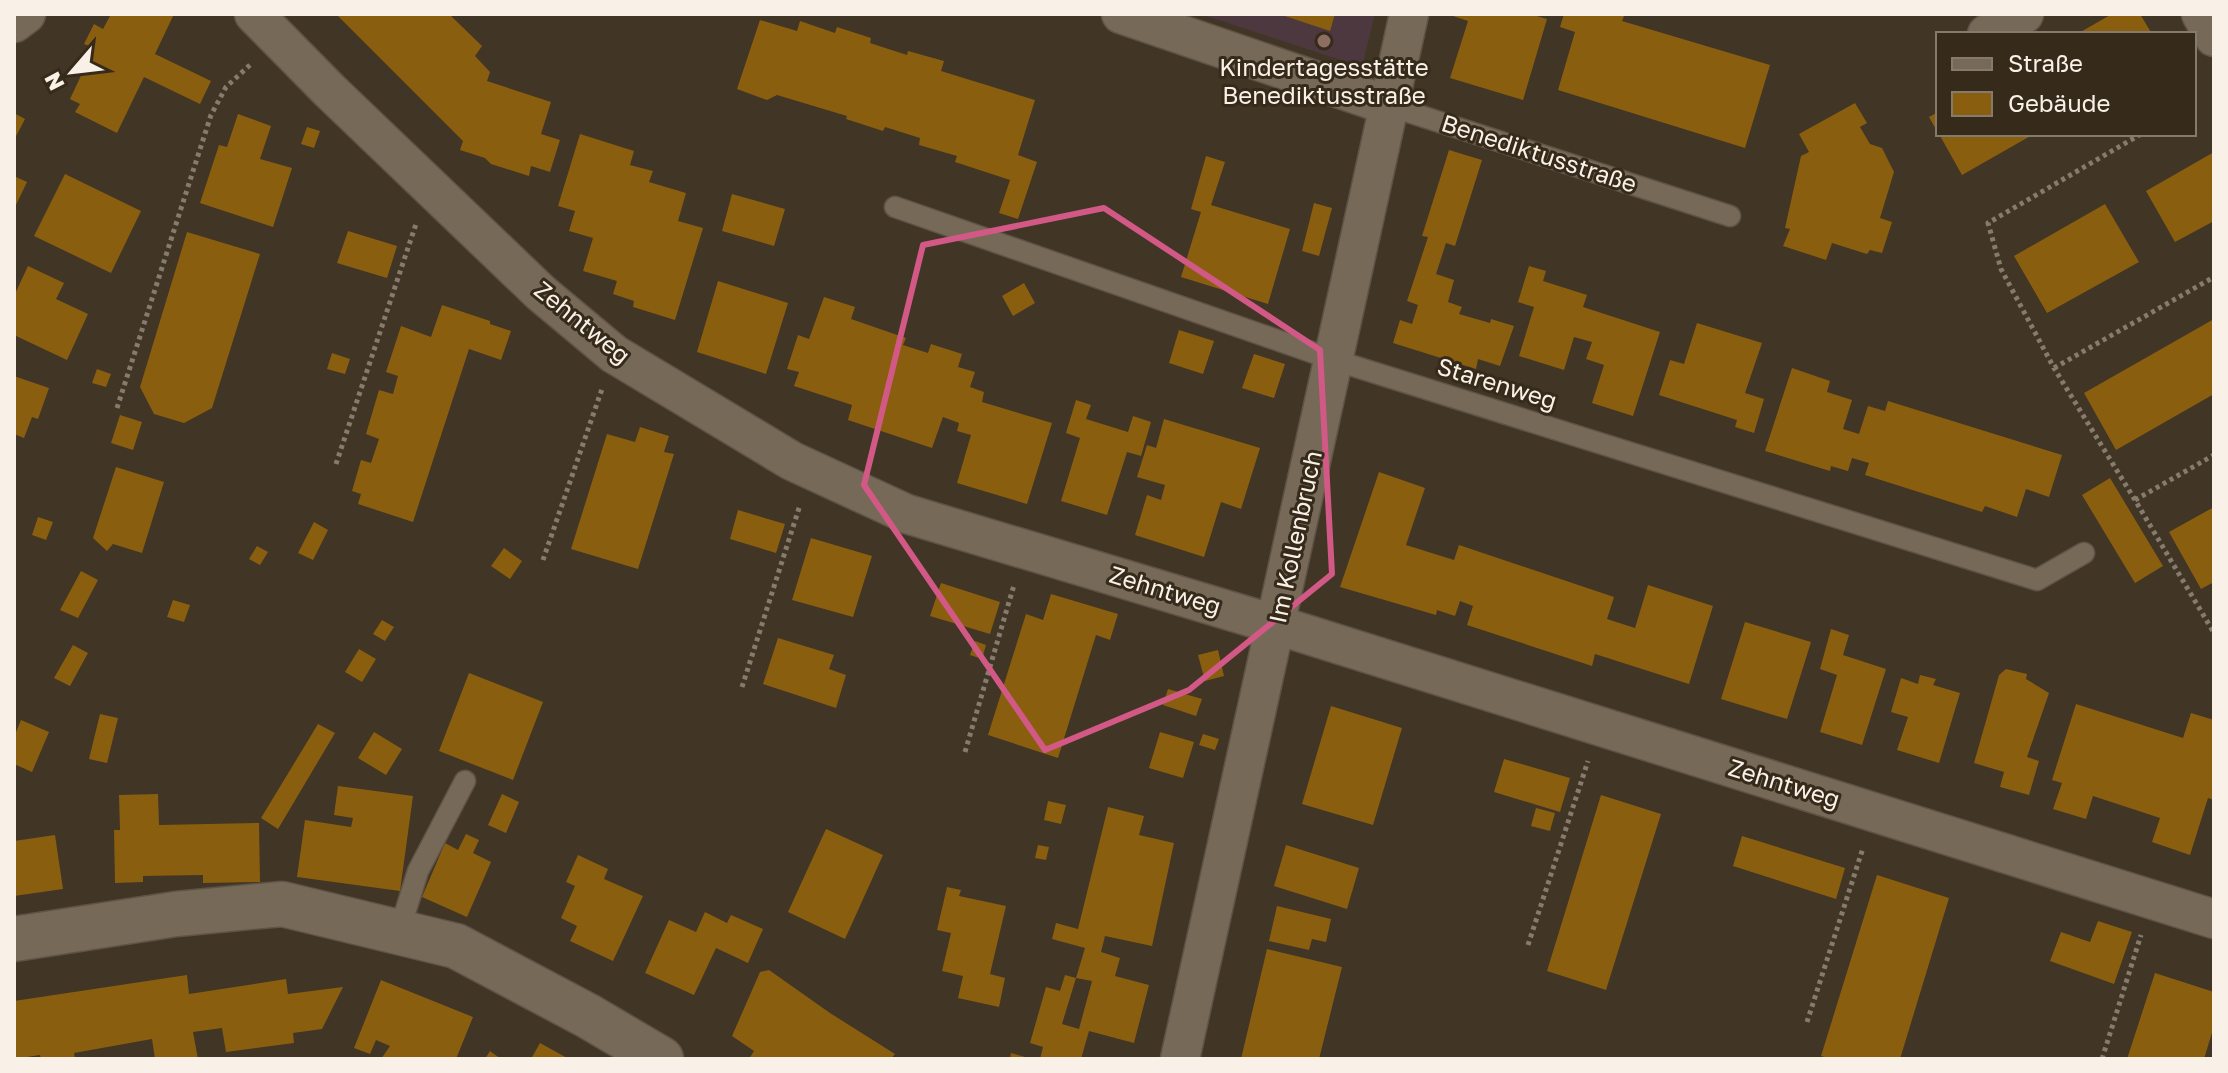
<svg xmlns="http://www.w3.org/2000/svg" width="2228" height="1073" font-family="'Golos Text',sans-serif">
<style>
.education{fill:#4c383e}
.building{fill:#8a5e0f}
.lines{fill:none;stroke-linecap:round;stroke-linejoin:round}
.service-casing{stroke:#5e5346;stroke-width:23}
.minor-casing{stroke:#5e5346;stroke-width:41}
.tertiary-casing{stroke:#5e5346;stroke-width:47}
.path{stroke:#867c6e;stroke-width:5;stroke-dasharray:4 4;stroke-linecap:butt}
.service{stroke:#766958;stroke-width:20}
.minor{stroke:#766958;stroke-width:38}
.tertiary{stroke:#766958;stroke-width:44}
.marked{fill:none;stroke:#d25985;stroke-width:6;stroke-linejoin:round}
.education-dot{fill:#8d6e63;stroke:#362b1b;stroke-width:3}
.labels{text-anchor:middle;stroke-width:6;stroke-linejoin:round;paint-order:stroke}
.poi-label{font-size:24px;fill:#f9f1e7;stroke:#362b1b}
.street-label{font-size:24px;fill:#f9f1e7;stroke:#362b1b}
</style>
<rect width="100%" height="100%" fill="#413525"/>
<path class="education" d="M1200 14H1375L1362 67Z"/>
<path class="building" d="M111 14H174L155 54 211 81 200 104 144 77 117 133 75 112 80 104 70 99 94 48 84 44 94 24 103 29Z
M336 14H449L482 46 475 56 490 72 487 81 551 102 541 134 560 140 550 172 531 166 529 176 491 164 485 158 460 150 463 141Z
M1279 14H1335L1330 31Z
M1447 14H1530L1547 19 1523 100 1450 78 1468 21Z
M1564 14H1618L1624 16 1622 21 1770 65 1745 148 1558 90 1575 32 1560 27Z
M2112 14H2140L2152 34H2077Z
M760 20 797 31 800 21 835 33 837 27 871 38 870 43 907 55 908 51 944 61 941 71 1035 100 1018 155 1037 162 1018 219 999 213 1010 180 955 162 957 156 919 145 920 138 885 127 883 131 846 119 847 116 777 95 767 100 737 89Z
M1855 103 1867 123 1860 127 1870 144 1882 148 1894 172 1880 218 1892 222 1882 253 1870 250 1867 254 1832 243 1826 260 1783 246 1790 229 1785 228 1801 156 1809 152 1799 134Z
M1938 112V133L1929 117Z
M14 113 25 119 14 140Z
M238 114 271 126 260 159 292 168 273 227 200 203 219 145 227 147Z
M307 127 320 131 314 148 301 144Z
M580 134 634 151 630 165 653 171 649 182 686 193 678 221 703 228 675 320 633 307 634 301 613 294 617 281 583 271 593 238 569 231 575 211 558 206Z
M1939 134H2034L1962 175Z
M1449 150 1482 160 1455 246 1446 243 1436 274 1454 280 1448 302 1462 307 1459 314 1490 323 1491 319 1514 326 1500 366 1478 359 1476 369 1393 343 1400 320 1412 324 1418 305 1407 301 1428 237 1422 236Z
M2214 152V221L2175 242 2146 191Z
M1206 156 1225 162 1211 205 1290 229 1268 304 1181 277 1201 212 1191 209Z
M65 174 141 211 111 273 34 236Z
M14 176 27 182 14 209Z
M732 194 785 209 774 246 722 231Z
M1314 203 1332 208 1319 256 1302 251Z
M2105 204 2139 262 2047 313 2014 256Z
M348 231 397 246 387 278 337 263Z
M187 232 260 254 212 408 184 423 154 414 140 387Z
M28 266 64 283 56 299 88 314 67 360 14 335V296Z
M1529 266 1546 271 1543 281 1587 295 1583 307 1660 332 1633 416 1592 403 1604 365 1586 359 1592 342 1574 337 1564 370 1519 356 1534 307 1518 302Z
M718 281 788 303 766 374 697 352Z
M1024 283 1035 303 1013 316 1002 296Z
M824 297 855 307 851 319 906 338 903 345 928 353 931 344 962 354 958 367 975 372 970 387 984 392 982 402 1052 423 1027 504 957 483 971 435 957 431 959 423 943 417 932 448 848 420 852 405 794 386 799 372 787 369 798 335 809 339Z
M442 305 490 321V324L511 331 501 360 469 349 413 522 358 504 361 494 352 491 361 460 371 463 379 439 366 434 379 390 393 394 398 376 386 372 401 326 431 337Z
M2214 319V394L2116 450 2084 393Z
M1697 323 1762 343 1745 393 1764 399 1754 433 1735 427 1737 420 1659 395 1670 360 1684 364Z
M1179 330 1214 341 1203 374 1169 363Z
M332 353 350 359 345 374 327 369Z
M1254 354 1285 364 1274 398 1242 388Z
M1792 368 1830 381 1827 392 1852 400 1843 429 1859 434 1868 406 1885 411 1888 401 2062 455 2049 497 2026 489 2017 517 1985 506 1982 512 1865 475 1869 463 1852 458 1848 471 1831 466 1830 471 1765 451Z
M97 369 111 374 106 387 92 383Z
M14 376 49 388 38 419 32 417 24 438 14 434Z
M1076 400 1091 405 1086 419 1128 432 1133 416 1151 422 1141 456 1127 452 1107 515 1061 501 1080 438 1066 433Z
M120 415 142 422 133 450 111 443Z
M1164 419 1260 448 1241 509 1221 502 1204 557 1135 535 1147 495 1161 500 1165 485 1137 477 1147 445 1156 448Z
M640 427 669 436 664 452 674 454 638 569 571 549 607 434 635 442Z
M116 467 164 482 142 553 113 544 107 551 93 538Z
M1379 472 1425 488 1406 545 1454 560 1459 545 1614 597 1607 619 1635 628 1648 585 1713 606 1689 684 1595 654 1592 666 1467 625 1473 606 1460 601 1455 616 1437 610 1436 615 1340 587Z
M2110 478 2163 566 2135 583 2082 495Z
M2214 507V582L2201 589 2169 532Z
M738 510 785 524 776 553 730 539Z
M38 517 53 522 46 540 32 535Z
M314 522 328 530 313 560 298 553Z
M811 538 872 556 853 617 792 600Z
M257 546 268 552 260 565 249 559Z
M504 548 522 561 510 579 491 566Z
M81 571 98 580 78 618 60 610Z
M941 583 1000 602 990 634 930 616Z
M1051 594 1118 614 1110 640 1096 635 1058 758 988 735 1026 614 1043 620Z
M173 600 190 605 184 622 167 617Z
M382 620 394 627 385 641 373 634Z
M1745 622 1811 642 1787 719 1721 699Z
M1831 629 1849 635 1843 655 1886 669 1862 745 1820 732 1837 675 1820 669Z
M778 638 834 655 829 669 846 675 836 708 763 684Z
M975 641 986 645 982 659 970 655Z
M73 645 88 653 70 686 54 678Z
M359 649 376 659 362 682 345 672Z
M1218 650 1224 676 1205 681 1198 655Z
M2006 669 2027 674 2026 679 2049 693 2027 757 2039 761 2029 795 2000 787 2004 772 1974 763 1999 675Z
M469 673 543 702 513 780 439 751Z
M1920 675 1936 679 1933 685 1960 693 1939 763 1897 750 1908 717 1891 712 1901 678 1918 684Z
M1168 689 1202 699 1196 716 1163 705Z
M2076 704 2183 738 2191 713 2214 720V800L2208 798 2190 855 2152 842 2160 818 2093 796 2086 819 2053 809 2062 783 2052 780Z
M1331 706 1402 728 1373 825 1302 804Z
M100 714 118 718 107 763 89 759Z
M21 720 49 732 32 772 14 764V737Z
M318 724 335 733 278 829 261 818Z
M374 732 402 749 386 775 358 758Z
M1160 732 1194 742 1183 778 1149 768Z
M1203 734 1219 739 1215 750 1199 745Z
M1504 759 1570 778 1560 812 1494 792Z
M338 786 413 796 400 891 297 877 305 820 351 827 353 818 334 815Z
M158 794 159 825 259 823 260 882 203 883V875L143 876V882L115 883 114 830H120L119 795Z
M502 794 519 802 506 833 488 825Z
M1601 795 1661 814 1606 990 1547 971Z
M1048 801 1066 805 1061 824 1044 820Z
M1108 807 1144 816 1139 835 1174 843 1152 946 1105 936 1101 952 1120 958 1115 976 1149 985 1134 1043 1089 1031 1081 1059H1040L1043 1047 1030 1043 1046 987 1060 991 1065 975 1076 978 1062 1024 1079 1029 1092 981 1076 978 1085 948 1052 939 1056 923 1078 929Z
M1536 808 1555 813 1550 831 1531 826Z
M826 829 883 855 845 939 788 912Z
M466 834 479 840 473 853 491 862 467 917 422 897 445 843 458 850Z
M55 835 63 889 14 896V841Z
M1742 836 1845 868 1836 899 1733 866Z
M1038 845 1049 847 1046 860 1035 858Z
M1286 845 1359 868 1347 909 1274 886Z
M578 855 608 869 604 879 643 896 613 961 570 941 577 926 561 918 575 886 566 882Z
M1877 875 1949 898 1900 1059H1832L1821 1056Z
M947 887 961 890 959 896 1006 906 990 974 1005 978 999 1007 958 998 963 976 942 971 951 933 937 930Z
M1277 906 1331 919 1326 942 1312 939 1309 950 1269 941Z
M705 912 727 923 731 915 763 929 748 963 716 948 694 995 645 973 669 920 696 932Z
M2098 921 2132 932 2114 984 2050 961 2061 932 2090 942Z
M1267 949 1342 967 1319 1059H1241Z
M769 970 830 1013 895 1054 891 1059H749L754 1051 732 1036 760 972Z
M2155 973 2214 992V1026L2204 1059H2127Z
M187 975 189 994 286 979 288 994 343 987 322 1029 293 1033 294 1043 226 1052 222 1028 193 1032 198 1059H155L152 1039 74 1053 75 1059H41L40 1055 14 1059V1001Z
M381 980 473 1017 456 1059H381L390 1046 376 1040 370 1054 354 1048Z
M540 1043 569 1059H531Z
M490 1051 501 1059H485Z
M1011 1053 1029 1058V1059H1010Z"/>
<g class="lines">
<g class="service-casing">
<path id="service" d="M1390 106 1730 216
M895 207 1334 360 2037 580 2084 553
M399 932 418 871 465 781"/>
</g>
<g class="minor-casing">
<path id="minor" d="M254 14 330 91 541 293 614 354 792 461 907 514 1277 625 2214 919
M1121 14 1390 106
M2201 14 2214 37
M14 23 26 14
M1987 34 2024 14
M1180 1059 1409 14"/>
</g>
<g class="tertiary-casing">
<path id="tertiary" d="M14 939 176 914 282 904 456 946 588 1016 661 1059"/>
</g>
<path class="path" d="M2141 134 1988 223 2001 269 2054 368 2135 500 2214 633
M2054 368 2214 277
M117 408 211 115 226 87 251 64
M336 464 416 224
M2135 500 2214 455
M543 560 602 389
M742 687 800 505
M965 752 1014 585
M1528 945 1588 761
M1807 1022 1863 848
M2102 1059 2141 935"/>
<use href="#service" class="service"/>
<use href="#minor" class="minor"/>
<use href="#tertiary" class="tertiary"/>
</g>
<path class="marked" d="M1104 208 1320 350 1332 574 1189 690 1045 750 864 485 923 245Z"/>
<circle class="education-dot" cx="1324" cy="41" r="8"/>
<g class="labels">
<g class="poi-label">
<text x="1324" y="76">Kindertagesstätte<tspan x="1324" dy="28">Benediktusstraße</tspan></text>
</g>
<g class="street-label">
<text transform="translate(1539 154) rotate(18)" y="8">Benediktusstraße</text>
<text transform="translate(582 323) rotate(39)" y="8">Zehntweg</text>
<text transform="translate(1497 384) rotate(17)" y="8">Starenweg</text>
<text transform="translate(1296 537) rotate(-78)" y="8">Im Kollenbruch</text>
<text transform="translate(1165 591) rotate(17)" y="8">Zehntweg</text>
<text transform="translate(1784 784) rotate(17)" y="8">Zehntweg</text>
</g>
</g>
<rect width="2228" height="1073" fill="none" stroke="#f9f1e7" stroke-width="32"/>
<rect x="1936" y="32" width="260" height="104" fill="#362b1b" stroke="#847a6d" stroke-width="2"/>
<rect x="1952" y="58" width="40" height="12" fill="#766958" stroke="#847a6d" stroke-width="2"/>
<text x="2008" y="72" font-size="24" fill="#f9f1e7">Straße</text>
<rect x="1952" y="92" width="40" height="24" fill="#8a5e0f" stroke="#847a6d" stroke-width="2"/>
<text x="2008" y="112" font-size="24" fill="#f9f1e7">Gebäude</text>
<g transform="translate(72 72) rotate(242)" stroke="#362b1b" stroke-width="6" paint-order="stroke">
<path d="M0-6L14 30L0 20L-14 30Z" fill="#f9f1e7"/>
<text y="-12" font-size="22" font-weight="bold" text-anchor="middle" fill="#f9f1e7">N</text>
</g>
</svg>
